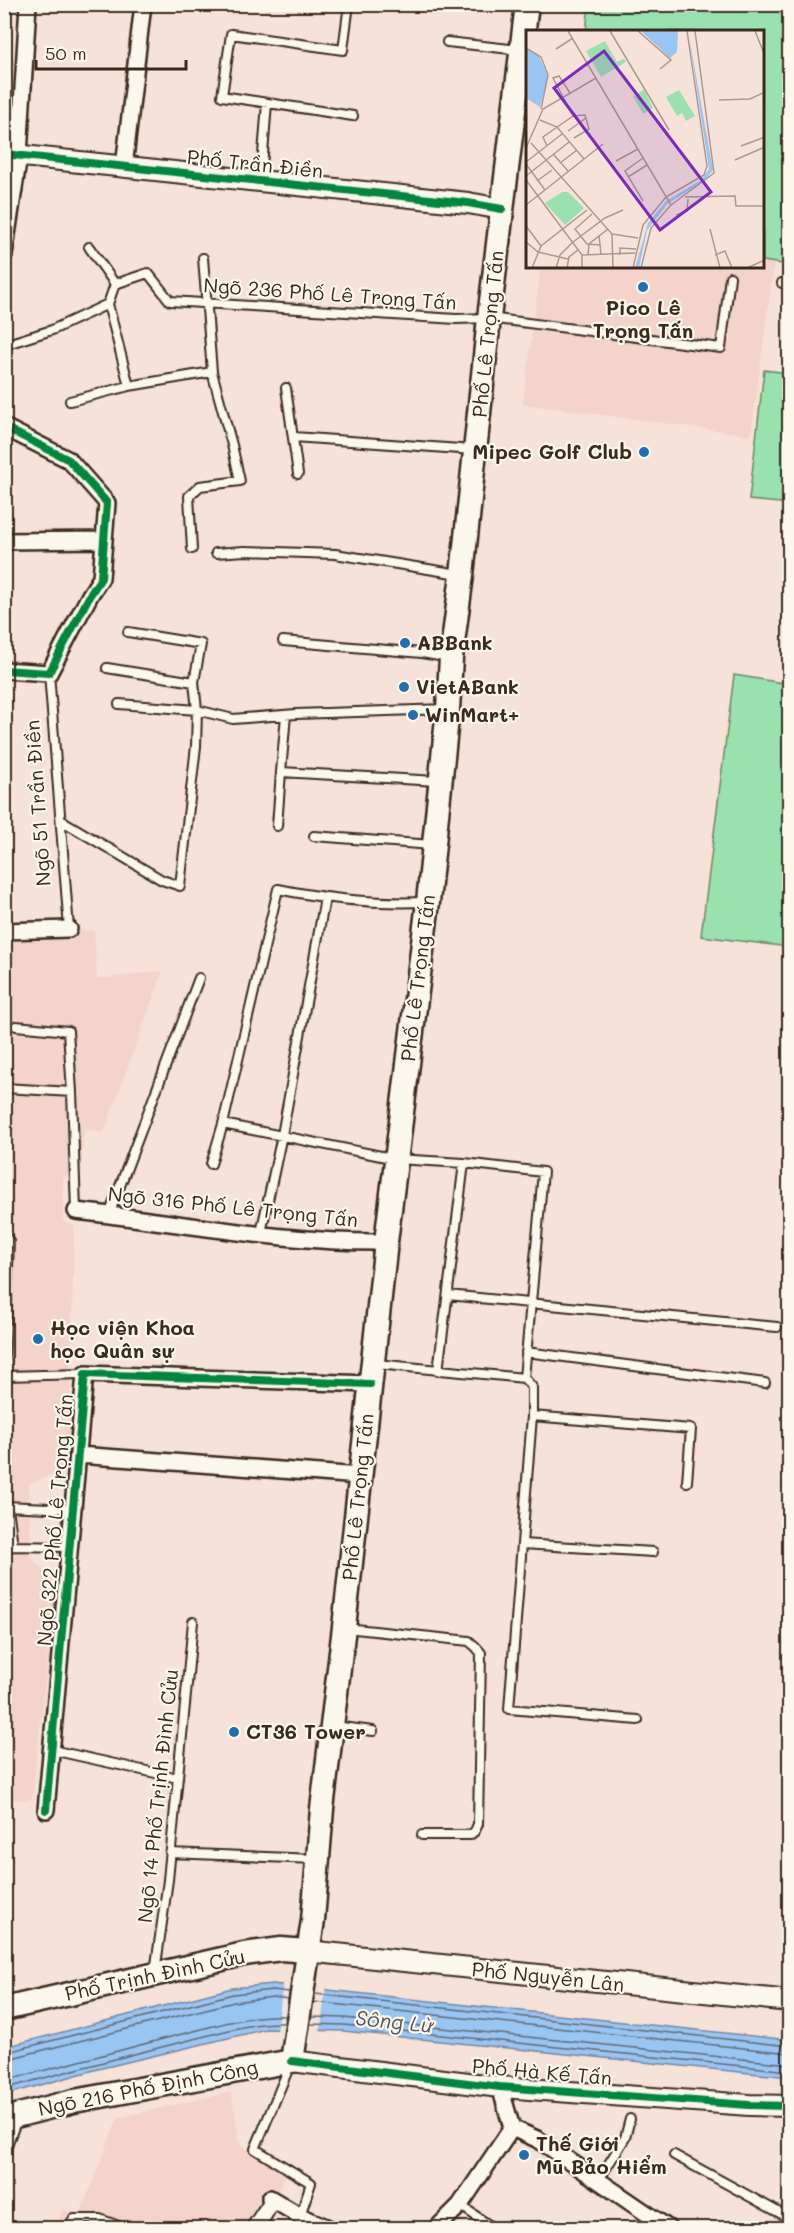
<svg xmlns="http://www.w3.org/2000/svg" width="794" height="2233" font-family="Mali,sans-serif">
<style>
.built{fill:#f3d3ca}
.green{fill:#99e1af;stroke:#6a8666;stroke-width:1.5}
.water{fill:#99c5f3;stroke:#73879e;stroke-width:1.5}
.pier{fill:#f6e2d8}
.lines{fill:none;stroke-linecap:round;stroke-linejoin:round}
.shore{stroke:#616873;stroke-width:1.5}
.service-casing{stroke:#3b2a1e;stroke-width:12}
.minor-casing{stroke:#3b2a1e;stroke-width:20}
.tertiary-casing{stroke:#3b2a1e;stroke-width:24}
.secondary-casing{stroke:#3b2a1e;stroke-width:27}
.service{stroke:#fbf7ec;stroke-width:8}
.minor{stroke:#fbf7ec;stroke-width:15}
.tertiary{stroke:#fbf7ec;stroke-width:20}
.secondary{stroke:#fbf7ec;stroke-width:22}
.cycleway-casing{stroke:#fbf7ec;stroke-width:11}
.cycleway{stroke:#00873e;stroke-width:8}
.poi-dot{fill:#1f6fb2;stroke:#fbf7ec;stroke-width:2}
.labels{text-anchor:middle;stroke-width:4.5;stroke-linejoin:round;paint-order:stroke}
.street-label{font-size:20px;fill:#3b2a1e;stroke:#fbf7ec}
.poi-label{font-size:20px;font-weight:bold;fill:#3b2a1e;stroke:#fbf7ec;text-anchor:start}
.water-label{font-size:21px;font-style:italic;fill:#57585e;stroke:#fbf7ec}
.inset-road{fill:none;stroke:#ab988e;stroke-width:1.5}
.view{fill:#7b2cbf;fill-opacity:0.15;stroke:#7b2cbf;stroke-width:3}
.inset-edge{fill:none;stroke:#3b2a1e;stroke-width:3}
</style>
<rect width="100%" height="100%" fill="#f6e2d8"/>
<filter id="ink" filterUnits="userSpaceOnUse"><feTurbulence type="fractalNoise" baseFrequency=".0167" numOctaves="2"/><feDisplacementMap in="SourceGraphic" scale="12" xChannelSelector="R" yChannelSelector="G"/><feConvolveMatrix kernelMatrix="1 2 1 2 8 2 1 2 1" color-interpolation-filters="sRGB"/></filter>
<g filter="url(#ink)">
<path class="built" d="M763 261 774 262 751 435 523 404 541 267H762Z
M4 925 94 931 97 979 163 971 104 1132 84 1130 80 1177 63 1176V1222L74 1225 69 1453 60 1471 29 1484 31 1557 56 1584 32 1799 5 1800Z
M231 2092 240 2145 286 2176 258 2228H56L62 2209 80 2214 118 2118Z"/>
<path class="green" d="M589 5H789V265L763 261 762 32 586 31Z
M764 370 789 373V504L749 500Z
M734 675 789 684V947L701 936Z"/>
<path class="water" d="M273 1984 789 2040V2077L343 2031 266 2029 98 2069 5 2095V2047L232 1988Z"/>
<path class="pier" d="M283 1982 326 1987 320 2034 277 2032Z"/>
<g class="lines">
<path class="shore" d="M315 1994 790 2046
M314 2002 790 2053
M311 2017 344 2018 790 2064
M310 2024 344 2025 790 2071
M4 2053 233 1994 273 1990 289 1992
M4 2060 234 2002 273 1997 288 1999
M4 2081C64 2065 123 2049 182 2034 216 2026 251 2014 286 2016
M4 2089C65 2072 125 2056 186 2041 219 2033 251 2022 285 2023"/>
<g class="service-casing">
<path id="service" d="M349 4 343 50 231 34 222 96 353 116
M447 42 520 50
M261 180 267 103
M89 247 115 284
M782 283 790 284
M115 284 148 273 170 301 456 319 489 318 721 348 730 277
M108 304 129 386
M108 304 115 284
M4 345 52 330 108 304
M286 388 298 474
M70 401 129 386 212 372
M294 437 474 450
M192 549 189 496 200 486 240 481 232 445 212 372 203 258
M216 553 244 551 335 554 459 574
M128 632 201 644 194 682
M283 641 422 653 450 658
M107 668 194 682 197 710 119 704
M49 673 69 929
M286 715 281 772 437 781
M61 820 162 880 180 886 196 746 197 710 233 719 296 714 447 709
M277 826 281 772
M314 836 432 845
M16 1026 68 1031 72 1092
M4 1088 72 1092 76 1211
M223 1124 396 1159 464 1163 543 1172 524 1378 376 1364
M211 1164 223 1124 278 889C327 899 375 904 424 902
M109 1215 199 978
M261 1233 282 1135 325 898
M4 1234 9 1241 4 1367
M448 1295 777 1327
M526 1352 765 1383
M438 1371 464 1163
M4 1376 85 1374
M524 1378 532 1387V1416L509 1709 638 1720
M532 1416 691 1429 687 1482
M4 1506 72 1509
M522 1544 653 1552
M13 1546 69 1547
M4 1550 13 1546 8 1507
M346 1628 469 1641 476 1647 481 1653 478 1824 475 1831 470 1835H422
M334 1726 373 1731
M52 1750 178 1778
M170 1853 315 1859
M155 1972 168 1880 193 1622
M290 2065 255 2149 311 2183 300 2216
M4 2153 17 2119
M674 2155 789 2218 783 2228
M598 2181 625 2138 630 2119
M460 2205 493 2228
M4 2227 10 2228
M68 2228 74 2219H100L124 2228
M250 2228 270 2198
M260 2228 276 2201"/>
</g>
<g class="minor-casing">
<path id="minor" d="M124 167 143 4
M4 255 19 155 28 4
M4 427 69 460 107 503 101 578 90 595 49 673 4 670
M4 541 104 540
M4 931 69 929
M76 1211C178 1222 282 1243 386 1242
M78 1455 360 1476
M46 1810 85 1374 370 1384
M512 2128 539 2140 668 2228
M270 2198 300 2216 328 2228
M437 2228 460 2205 512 2128 500 2087"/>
</g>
<g class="tertiary-casing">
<path id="tertiary" d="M4 154 468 203 502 209
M307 1951 790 2001
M292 2061 500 2087 749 2105 790 2106"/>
</g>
<g class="secondary-casing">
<path id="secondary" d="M4 2009 244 1954 281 1949 307 1951
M4 2119 74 2101 292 2061 313 1920 322 1809 344 1627 386 1242 428 902 448 709 451 658 462 575 489 318 527 4"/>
</g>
<use href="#service" class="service"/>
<use href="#minor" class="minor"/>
<use href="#tertiary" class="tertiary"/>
<use href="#secondary" class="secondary"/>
<g class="cycleway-casing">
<path id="cycleway" d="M4 154 468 203 502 209
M4 427 69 460 107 503 101 578 90 595 49 673 4 670
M46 1810 85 1374 370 1384
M292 2061 500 2087 749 2105 790 2106"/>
</g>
<use href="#cycleway" class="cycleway"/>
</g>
</g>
<g class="poi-dot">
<circle cx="643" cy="287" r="6"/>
<circle cx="644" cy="452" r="6"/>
<circle cx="405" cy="643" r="6"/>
<circle cx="404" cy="687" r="6"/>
<circle cx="413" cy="715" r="6"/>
<circle cx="38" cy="1339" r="6"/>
<circle cx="234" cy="1732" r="6"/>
<circle cx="524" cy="2155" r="6"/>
</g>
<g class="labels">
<g class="street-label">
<text transform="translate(255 164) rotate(6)" y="7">Phố Trần Điền</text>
<text transform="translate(330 294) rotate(4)" y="7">Ngõ 236 Phố Lê Trọng Tấn</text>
<text transform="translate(488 334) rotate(-84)" y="7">Phố Lê Trọng Tấn</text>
<text transform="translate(38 803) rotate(-94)" y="7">Ngõ 51 Trần Điền</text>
<text transform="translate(418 978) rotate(-83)" y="7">Phố Lê Trọng Tấn</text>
<text transform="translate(233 1207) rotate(6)" y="7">Ngõ 316 Phố Lê Trọng Tấn</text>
<text transform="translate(358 1497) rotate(-84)" y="7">Phố Lê Trọng Tấn</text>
<text transform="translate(55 1520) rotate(-85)" y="7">Ngõ 322 Phố Lê Trọng Tấn</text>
<text transform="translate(158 1796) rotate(-84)" y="7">Ngõ 14 Phố Trịnh Đình Cửu</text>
<text transform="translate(155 1975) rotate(-12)" y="7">Phố Trịnh Đình Cửu</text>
<text transform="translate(548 1977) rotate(6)" y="7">Phố Nguyễn Lân</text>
<text transform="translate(542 2072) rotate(5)" y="7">Phố Hà Kế Tấn</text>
<text transform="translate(148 2088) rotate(-11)" y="7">Ngõ 216 Phố Định Công</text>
</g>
<g class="poi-label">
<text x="643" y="315" text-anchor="middle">Pico Lê<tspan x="643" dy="23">Trọng Tấn</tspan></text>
<text x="632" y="459" text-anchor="end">Mipec Golf Club</text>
<text x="417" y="650">ABBank</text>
<text x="416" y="694">VietABank</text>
<text x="425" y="722">WinMart+</text>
<text x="50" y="1335">Học viện Khoa<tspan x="50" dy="23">học Quân sự</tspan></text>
<text x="246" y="1739">CT36 Tower</text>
<text x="536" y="2151">Thế Giới<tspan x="536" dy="23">Mũ Bảo Hiểm</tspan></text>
</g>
<g class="water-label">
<text transform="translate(394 2022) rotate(6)" y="7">Sông Lừ</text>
</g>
</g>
<g transform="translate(526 30)">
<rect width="238" height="238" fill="#f6e2d8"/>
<path d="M79 11 91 32 98 29 100 32 75 47 60 21ZM118 60 127 78 117 84 107 66ZM153 60 169 86 160 91 156 83 151 86 140 67ZM36 162H42L58 178 39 195 19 173Z" fill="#99e1af"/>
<path d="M115 1H152L151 22 144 28ZM162 1 187 140 177 152 141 174 133 185 121 200 113 238H109L122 193 140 171 175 150 183 139ZM0 19 13 26 22 47 14 77 0 68Z" fill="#99c5f3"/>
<path class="inset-road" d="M42 1 145 175 125 198 115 238M84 1 143 100M112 1 145 30 134 39M229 1 239 26M0 18 15 27 22 45 15 79M30 19 47 8M44 63 33 46 27 48 47 86M193 70 224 69 239 62M47 86 59 85 63 99 48 108M14 90 31 97 58 129M42 101 60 88M5 113 86 204 87 238M21 116 17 107 47 86M215 116 239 107M0 118 17 79 70 48M28 125 42 141M209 130 239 117M90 131 112 119M0 132 36 104M34 133 51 120M0 134 19 160M0 146 43 112M102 147 121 135M0 150 56 225V238M11 151 26 140M140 167 178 145 181 136 161 1M159 167 209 166 210 176H239M117 171 99 141 117 128M0 175 77 114M145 175 188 143 169 1M66 184 49 199 61 214 75 215M150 185 161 181 162 169M0 196 15 216M184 199 194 238M86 204 112 208M73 205 75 225M0 212 12 222 42 229M56 225 109 223M62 225 63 214 82 199M94 225V218L110 219M189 225 199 221 206 238M6 238 15 216 61 180M30 238 34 225 47 212 79 188 97 180M41 238 43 227 52 220M107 238 117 195 140 167M221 238 239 230"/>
<path class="view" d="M78 21 185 162 134 200 28 58Z"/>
<rect width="238" height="238" class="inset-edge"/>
</g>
<rect width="794" height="2233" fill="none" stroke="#fbf7ec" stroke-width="24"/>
<rect x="12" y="12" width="770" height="2209" fill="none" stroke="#3b2a1e" stroke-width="2" filter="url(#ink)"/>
<path d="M36 60v9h150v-9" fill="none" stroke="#3b2a1e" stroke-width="3"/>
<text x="45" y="60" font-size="18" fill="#3b2a1e" stroke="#fbf7ec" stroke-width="4.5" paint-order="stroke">50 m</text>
</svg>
